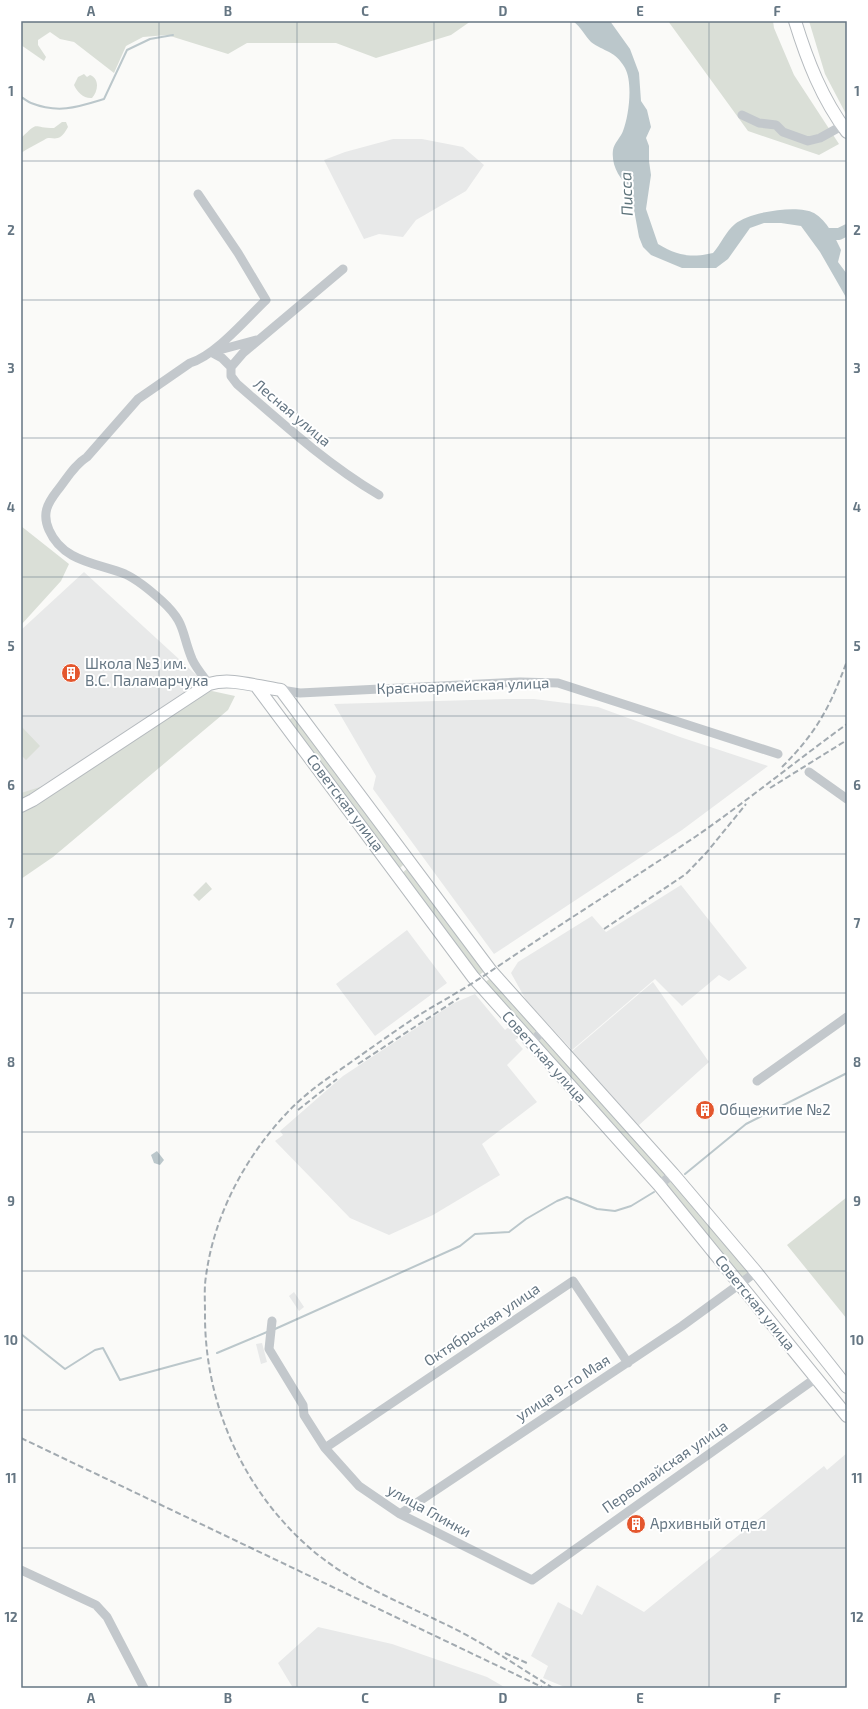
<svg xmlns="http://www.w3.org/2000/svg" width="868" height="1709" font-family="'Exo 2',sans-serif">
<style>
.built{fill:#e8e9e9}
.green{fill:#dadfd7}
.water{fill:#bbc7cb}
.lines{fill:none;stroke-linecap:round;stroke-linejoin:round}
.stream{stroke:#bbc7cb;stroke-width:2}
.river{stroke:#bbc7cb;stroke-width:12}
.major-casing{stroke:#b5babe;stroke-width:14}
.minor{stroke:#c3c8cc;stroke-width:9}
.major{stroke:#fff;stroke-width:12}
.rail{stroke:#a2aab0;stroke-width:2;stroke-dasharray:6 3;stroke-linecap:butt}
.grid{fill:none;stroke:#657683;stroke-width:1;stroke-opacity:0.55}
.labels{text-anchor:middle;stroke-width:4;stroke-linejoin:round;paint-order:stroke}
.street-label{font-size:15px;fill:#657683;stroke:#fff}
.poi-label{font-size:15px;fill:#657683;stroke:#fff;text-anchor:start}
.water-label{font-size:16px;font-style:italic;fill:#60757c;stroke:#fff}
.neatline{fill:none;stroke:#657683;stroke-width:1.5}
.grid-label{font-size:13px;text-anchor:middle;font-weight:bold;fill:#657683}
</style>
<rect width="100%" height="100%" fill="#fafaf8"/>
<path class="built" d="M393 139H422L463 147 484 165 466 191 416 220 403 237 379 234 364 239 324 160 345 152Z
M84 572 204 682 21 801V630Z
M507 699H534L598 707 680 737 768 766 682 830 494 954 373 789 376 776 334 704Z
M681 885 747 968 729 981 719 975 682 1006 655 979 572 1050 526 1000 511 973 518 962 592 916 606 932Z
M407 930 447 983 375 1036 336 984Z
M653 982 709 1062 638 1126 571 1052Z
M475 994 505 1030 510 1026 520 1037 515 1040 523 1049 507 1065 537 1102 482 1144 500 1175 433 1215 389 1235 350 1218 275 1141 283 1135 280 1131 343 1076 454 1003Z
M294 1292 304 1307 299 1311 289 1296Z
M262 1343 267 1362 261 1364 256 1344Z
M847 1453V1688H567L543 1678 548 1666 531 1656 558 1602 582 1615 597 1585 644 1612 824 1466 827 1470Z
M318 1627 392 1644 487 1677 506 1688H293L278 1663Z"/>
<path class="green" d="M21 21H471L451 35 376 58 336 43H247L228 54 167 35 143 37 126 46 114 73 74 42 60 39 50 32 38 40V45L46 57 44 61 21 45Z
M668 21H773L774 28 794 75 839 144 819 155 748 131Z
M809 21H847V116L825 74Z
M84 74 87 77 90 75C100 79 98 91 92 98 84 99 77 92 74 85L78 77Z
M62 122H66L68 127C58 146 52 134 44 140 37 144 28 148 21 153V138C40 120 31 128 54 128Z
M21 526 69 564 61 581 21 625Z
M212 691 235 696 228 710 53 857 21 879V793L56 782 193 692Z
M295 715 405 863 398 870 288 721Z
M21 726 40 746 26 760 21 755Z
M409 867 486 970 478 976 401 874Z
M206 882 212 889 199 901 193 895Z
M492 977 539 1030 531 1038 484 983Z
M543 1035 669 1174 660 1182 536 1042Z
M673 1178 751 1272 740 1280 663 1185Z
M847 1197V1319L787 1245Z"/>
<path class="water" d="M573 21H610L630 49 639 73 641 101 647 110 651 127 646 138 649 146V161L651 175 646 209 658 244C678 256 691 258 713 253 721 244 726 231 735 224 749 212 798 204 814 213 827 221 835 237 841 250L838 262 847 274V299L820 252 801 226 781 223H764L750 228 728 259 716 268H682L651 255 643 247 639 237 630 188C620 179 611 166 613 150 614 143 621 137 623 131 629 116 633 83 625 68 615 50 604 52 591 42 585 36 581 27 573 21Z
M157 1151 164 1160 160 1165 154 1163 151 1155Z"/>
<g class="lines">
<path class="stream" d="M21 97C25 99 28 102 31 103 59 114 78 107 104 99L127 50 150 39 173 35
M685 1174 746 1124 847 1073
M275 1329 460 1246 475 1234 509 1232 526 1219 557 1201 567 1197 597 1209 615 1211 631 1206 654 1192
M21 1334 65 1369 95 1350 103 1348 120 1380 201 1358
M217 1353 267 1332"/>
<path class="river" d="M823 234H839L847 230"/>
<g class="major-casing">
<path id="major" d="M795 21C807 60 822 99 847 132
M257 687 473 977 659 1185 847 1416
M21 806 33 800 209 684C232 677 257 687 281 690L491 971 673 1174 756 1272 847 1387"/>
</g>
<path class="minor" d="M742 115 759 123 776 125 783 132 808 141 820 138 847 123
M198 194 238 253 266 300C247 318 215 356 190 363L138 399 87 457C74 465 66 480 57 491 47 504 42 514 49 530 63 562 97 563 125 574 138 580 151 591 162 601 186 623 181 632 192 659 196 668 203 676 209 684
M343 269 243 353 231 367V376L237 384C283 424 327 464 379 495
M211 352 222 358 231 367
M212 352 256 340
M281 690 300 693 520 682 558 683 778 754
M809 772 847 799
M532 1042 543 1030
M757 1081 847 1017
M659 1185 673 1174
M272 1321 269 1349 303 1405 304 1415 325 1448 359 1486 400 1514 532 1580 816 1378
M325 1448 573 1281 628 1363
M400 1514 682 1326 756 1272
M21 1570 96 1605 107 1617 144 1688"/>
<use href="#major" class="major"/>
<path class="rail" d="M782 767C817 732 830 707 847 661
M770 788 847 740
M604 929 686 874 707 852 746 804
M358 1064 459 998
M298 1110 337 1079
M21 1438 542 1687
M505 1653 529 1664
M553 1688C520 1668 487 1645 453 1628 401 1602 345 1582 302 1541 239 1482 204 1398 205 1312 205 1300 204 1288 206 1276 214 1216 244 1159 285 1115 303 1095 325 1080 347 1065 371 1048 395 1031 419 1015 442 1001 466 988 488 973 556 927 626 883 695 837 747 801 796 761 847 724"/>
</g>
<path class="grid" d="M159 21V1688M297 21V1688M434 21V1688M571 21V1688M709 21V1688M21 161H847M21 300H847M21 438H847M21 577H847M21 716H847M21 854H847M21 993H847M21 1132H847M21 1271H847M21 1410H847M21 1548H847"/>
<defs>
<g id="building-disc" transform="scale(1)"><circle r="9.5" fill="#e4572e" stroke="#fff"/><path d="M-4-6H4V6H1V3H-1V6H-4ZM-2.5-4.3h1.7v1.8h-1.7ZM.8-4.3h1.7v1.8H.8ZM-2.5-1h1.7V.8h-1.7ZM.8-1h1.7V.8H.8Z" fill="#fff"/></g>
</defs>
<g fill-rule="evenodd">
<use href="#building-disc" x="71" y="673"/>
<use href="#building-disc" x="705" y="1110"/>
<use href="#building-disc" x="636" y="1524"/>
</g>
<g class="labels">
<g class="street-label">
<text transform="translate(292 413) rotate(40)" y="5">Лесная улица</text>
<text transform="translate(463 686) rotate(-2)" y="5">Красноармейская улица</text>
<text transform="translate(345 803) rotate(53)" y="5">Советская улица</text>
<text transform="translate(544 1057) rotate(48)" y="5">Советская улица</text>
<text transform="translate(755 1303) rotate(51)" y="5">Советская улица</text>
<text transform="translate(482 1325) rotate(-34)" y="5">Октябрьская улица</text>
<text transform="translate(563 1388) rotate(-33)" y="5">улица 9-го Мая</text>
<text transform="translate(665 1467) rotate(-35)" y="5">Первомайская улица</text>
<text transform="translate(429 1511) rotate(29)" y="5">улица Глинки</text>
</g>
<g class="poi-label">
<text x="85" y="669">Школа №3 им.<tspan x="85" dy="17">В.С. Паламарчука</tspan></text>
<text x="719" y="1115">Общежитие №2</text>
<text x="650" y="1529">Архивный отдел</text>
</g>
<g class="water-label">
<text transform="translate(626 194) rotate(-92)" y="6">Писса</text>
</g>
</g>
<rect width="868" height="1709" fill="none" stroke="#ffffff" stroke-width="44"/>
<rect x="22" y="22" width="824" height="1665" class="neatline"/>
<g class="grid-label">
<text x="91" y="16">A</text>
<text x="228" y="16">B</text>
<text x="365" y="16">C</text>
<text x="503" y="16">D</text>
<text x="640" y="16">E</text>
<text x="777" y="16">F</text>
<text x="11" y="96">1</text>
<text x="857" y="96">1</text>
<text x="11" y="235">2</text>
<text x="857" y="235">2</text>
<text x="11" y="373">3</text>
<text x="857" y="373">3</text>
<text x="11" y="512">4</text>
<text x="857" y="512">4</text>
<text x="11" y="651">5</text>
<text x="857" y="651">5</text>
<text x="11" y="790">6</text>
<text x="857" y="790">6</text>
<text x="11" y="928">7</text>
<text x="857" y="928">7</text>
<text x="11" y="1067">8</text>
<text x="857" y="1067">8</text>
<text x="11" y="1206">9</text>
<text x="857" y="1206">9</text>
<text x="11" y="1345">10</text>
<text x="857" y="1345">10</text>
<text x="11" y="1483">11</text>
<text x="857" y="1483">11</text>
<text x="11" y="1622">12</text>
<text x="857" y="1622">12</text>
<text x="91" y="1703">A</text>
<text x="228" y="1703">B</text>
<text x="365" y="1703">C</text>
<text x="503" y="1703">D</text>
<text x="640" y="1703">E</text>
<text x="777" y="1703">F</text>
</g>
</svg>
